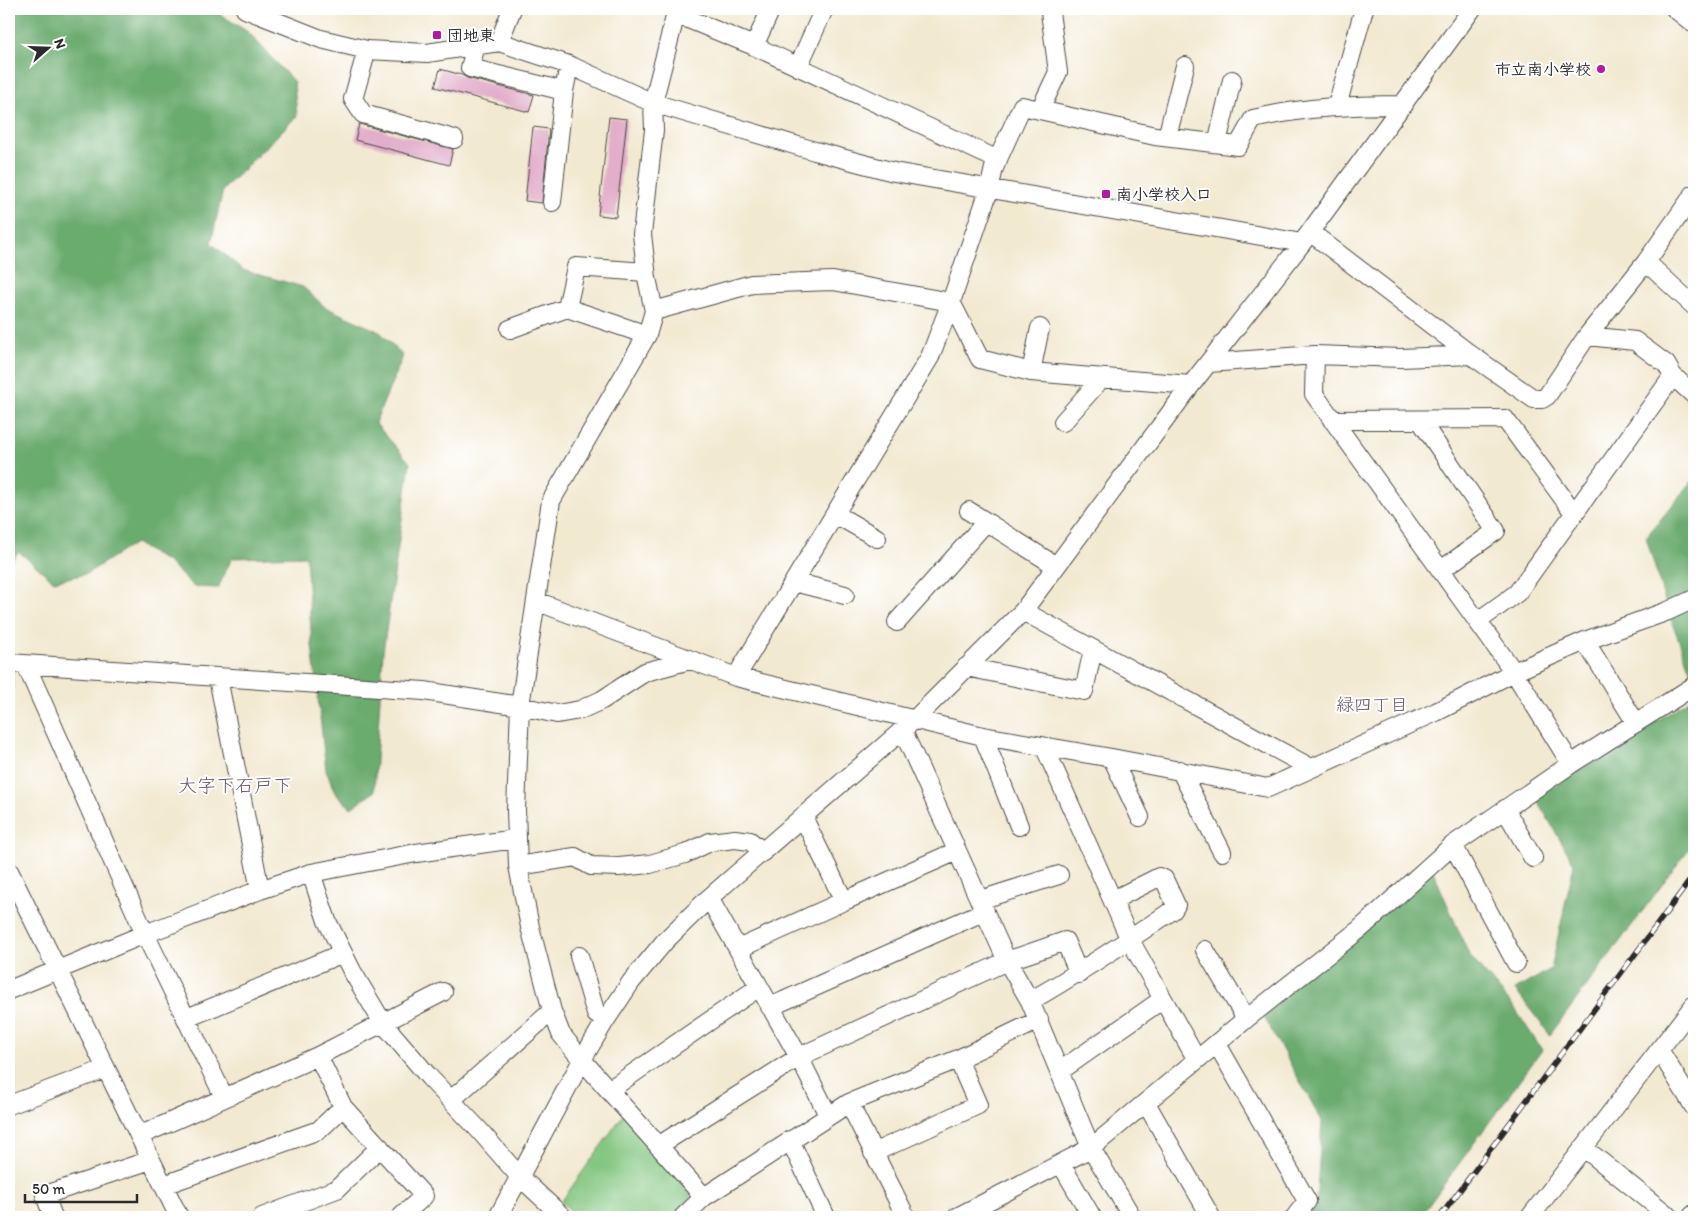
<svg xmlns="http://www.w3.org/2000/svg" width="1703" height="1226" font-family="Itim,'Klee One',sans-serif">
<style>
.green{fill:#83c680;stroke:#577856}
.forest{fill:#6aab6e;stroke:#4a6b4c}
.building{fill:#e2aeca}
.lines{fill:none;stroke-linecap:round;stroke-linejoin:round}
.minor-casing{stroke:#494844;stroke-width:20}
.minor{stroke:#fff;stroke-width:18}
.rail-casing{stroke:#2b2b2b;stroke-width:5.5}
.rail{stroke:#fff;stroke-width:4;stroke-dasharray:11;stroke-linecap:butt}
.poi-dot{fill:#b5179e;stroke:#fff;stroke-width:2}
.labels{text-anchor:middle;stroke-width:4;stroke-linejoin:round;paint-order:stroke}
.poi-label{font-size:16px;font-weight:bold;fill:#2b2b2b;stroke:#fff;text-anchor:start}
.neighbourhood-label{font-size:18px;fill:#6b5963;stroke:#fff}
.quarter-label{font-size:19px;fill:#6b5963;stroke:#fff}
</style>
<rect width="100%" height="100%" fill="#fff"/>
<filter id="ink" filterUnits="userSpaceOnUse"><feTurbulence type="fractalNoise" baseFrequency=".02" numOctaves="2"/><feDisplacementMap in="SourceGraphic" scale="10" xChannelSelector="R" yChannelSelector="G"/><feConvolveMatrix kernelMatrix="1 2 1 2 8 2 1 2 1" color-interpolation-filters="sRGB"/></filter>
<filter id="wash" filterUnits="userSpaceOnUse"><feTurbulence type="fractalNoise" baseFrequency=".0096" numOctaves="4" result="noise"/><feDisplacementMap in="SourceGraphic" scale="20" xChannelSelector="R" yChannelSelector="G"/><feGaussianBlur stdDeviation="1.12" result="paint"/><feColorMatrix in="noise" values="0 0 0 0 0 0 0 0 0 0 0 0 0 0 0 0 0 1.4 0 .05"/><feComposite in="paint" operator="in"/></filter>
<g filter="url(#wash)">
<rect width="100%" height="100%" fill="#f2e9d1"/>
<path class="green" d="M623 1115 690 1191V1199L672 1217H578L561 1202Z"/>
<path class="forest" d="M9 9H212L248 32 294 82 297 116 223 190 211 243 243 270 303 287 325 307 380 332 403 356 375 423 410 463 383 652 374 792 351 808 335 793 326 770 312 645 306 556 232 558 218 588 194 587 169 563 135 543 86 574 54 581 19 552 9 563Z
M1694 479V681L1668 611 1646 537Z
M1694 697V842L1550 1035 1515 990 1551 969 1574 864 1536 798Z
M1433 871 1469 955 1513 1006 1542 1050 1420 1217H1308L1316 1205 1322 1121 1264 1017 1309 969Z"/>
<g id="blocks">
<path class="building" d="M440 69 462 75 467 78 534 95 529 112 435 87Z
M609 117 627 119 616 217 598 215Z
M359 124 453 149 449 165 355 140Z
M533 127 549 129 542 203 525 201Z"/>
</g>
</g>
<g filter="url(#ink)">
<use href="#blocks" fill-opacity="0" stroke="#494844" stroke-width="1"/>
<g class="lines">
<g class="minor-casing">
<path id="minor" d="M245 9 321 39 367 50 427 53 499 42 569 65 653 103 815 151 894 172 1302 243
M1675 9 1694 24
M676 14 754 46 998 160
M499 42 512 9
M476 45 470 68 564 91 569 65
M754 46 771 9
M367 50 353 99 363 114 454 139
M798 67 824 9
M1337 106 1364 9
M1040 110 1058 72 1050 12 1051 9
M1167 137 1185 66
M1217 143 1232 80
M552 202 564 91
M1310 232 1471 355 1534 399H1542L1547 396 1587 336 1646 262 1694 194
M1646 262 1694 306
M646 272 576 267 567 308 647 335
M654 311 752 284 833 281 951 302 980 359 1031 372 1191 385
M510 329 567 308
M1587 336 1635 341 1666 364 1673 376 1694 395
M1315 355 1314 394 1514 672 1571 764
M1209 363 1315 355 1401 358 1471 355
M1031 372 1040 328
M1332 420 1505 419 1574 513
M1420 420 1496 531 1441 570
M1063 422 1101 379
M969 511 1056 566
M835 514 877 538
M794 582 845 595
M536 601 736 677 983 736 1112 758 1268 788 1436 712 1514 672 1585 641 1668 611 1694 599
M1023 611 1311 768
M1478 621 1517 593 1673 376
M897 622 986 522
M1585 641 1636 723
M9 663 424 691 520 706 557 714 580 710 602 700 645 672 690 660
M26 665 145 934 224 1097
M966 667 1084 691 1093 649
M736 677 930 357 951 302 989 190 994 168 1022 106 1155 136 1238 146 1253 119C1303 107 1353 105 1404 105
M218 678 260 890
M902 729 1007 961 1030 1001 1091 1148 1132 1217
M983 736 1019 826
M1045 748 1130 940 1197 1060
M1112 758 1140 817
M1180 770 1222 852
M1505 809 1533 858
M803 817 844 901 957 851
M1453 845 1516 963
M518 866 575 857 591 866 619 867 650 864 685 854 710 842 735 839 750 841 763 852
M9 871 179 1217
M311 873 327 921 352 971 383 1023 429 1077 479 1130 520 1177 563 1217
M709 898 799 1057 828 1115
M980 900 1059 875
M738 949 844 901
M1205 950 1246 1019
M579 956 596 1014 605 1021
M9 990 145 934 260 890 311 873 416 853 516 839
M1030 1001C1080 973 1126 942 1173 910L1176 905 1164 879 1159 877 1113 900
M770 1007 985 911
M552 1011 530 927 518 866 516 810 520 706 551 501 647 335 654 311 647 278 642 234 654 130 653 103 677 9
M187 1018 343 953
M1217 1044 1307 1201 1295 1217
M1660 1051 1694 1107
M318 1056 343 1107 424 1196 401 1217
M1060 1071 1163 999
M609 1090 759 987
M451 1100 552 1011 561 1034 582 1060 704 1197
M849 1103 906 1217
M1146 1103 1211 1217
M9 1105 105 1069
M139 1136 318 1056 443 992
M790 1140 826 1217
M658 1146 799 1057 1007 961 1065 941 1079 974
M1584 1148 1670 1217
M873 1153 978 1105 958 1059
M1061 1164 1092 1217
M164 1185 319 1130 343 1107
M53 1217 45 1195 151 1160
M262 1217 337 1189 380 1147
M498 1217 582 1060 605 1021 631 982 665 941 709 898 914 720 1023 611 1191 385 1302 243 1472 9
M683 1217 704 1197 849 1103 958 1059 1039 1020
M957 1217 1091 1148 1246 1019 1360 929 1453 845 1571 764 1694 686
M1530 1217 1694 1005
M1691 1217 1694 1214"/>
</g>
<use href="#minor" class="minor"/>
<g class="rail-casing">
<path id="rail" d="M1440 1217 1694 875"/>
</g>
<use href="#rail" class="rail"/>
</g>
</g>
<g class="poi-dot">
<rect x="432" y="30" width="10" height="10" rx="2.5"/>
<circle cx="1601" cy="69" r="5"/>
<rect x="1101" y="189" width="10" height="10" rx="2.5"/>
</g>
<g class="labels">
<g class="poi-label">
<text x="447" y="41">団地東</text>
<text x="1591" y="75" text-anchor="end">市立南小学校</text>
<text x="1116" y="200">南小学校入口</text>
</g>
<g class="neighbourhood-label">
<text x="1372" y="711">緑四丁目</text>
</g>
<g class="quarter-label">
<text x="235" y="792">大字下石戸下</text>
</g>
</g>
<rect width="1703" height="1226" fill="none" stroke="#fff" stroke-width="30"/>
<g transform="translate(48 48) rotate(70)" stroke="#ffffff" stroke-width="4" paint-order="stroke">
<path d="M0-4L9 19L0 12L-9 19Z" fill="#2b2b2b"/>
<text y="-8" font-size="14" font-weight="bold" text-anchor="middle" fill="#2b2b2b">N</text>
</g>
<path d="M25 1194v8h112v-8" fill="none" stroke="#2b2b2b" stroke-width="2.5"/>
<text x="32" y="1194" font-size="15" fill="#2b2b2b" stroke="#ffffff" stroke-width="4" paint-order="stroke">50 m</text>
</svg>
